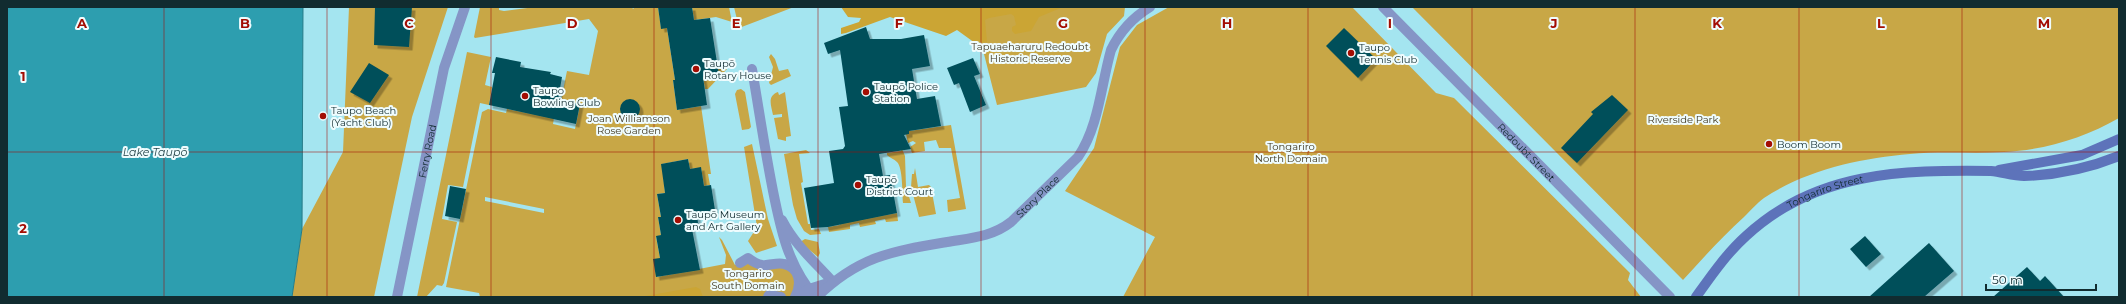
<svg xmlns="http://www.w3.org/2000/svg" width="2126" height="304" font-family="Montserrat,sans-serif">
<style>
.green{fill:#c8a746;fill-rule:evenodd}
.forest{fill:#cba534}
.water{fill:#2d9eaf;stroke:#257c89}
.building{fill:#044f5a;filter:url(#shadow)}
.lines{fill:none;stroke-linecap:round;stroke-linejoin:round}
.pedestrian{stroke:#8595c6;stroke-width:10}
.minor{stroke:#8595c6;stroke-width:10}
.secondary{stroke:#5d73ba;stroke-width:10}
.grid{fill:none;stroke:#a30d03;stroke-width:1;stroke-opacity:0.55}
.poi-dot{fill:#a30d03;stroke:#effcfe;stroke-width:1.5}
.labels{text-anchor:middle;stroke-width:4;stroke-linejoin:round;paint-order:stroke}
.park-label{font-size:10px;fill:#3f361e;stroke:#effcfe}
.poi-label{font-size:10px;fill:#112c30;stroke:#effcfe;text-anchor:start}
.street-label{font-size:10px;fill:#112c30;stroke:#effcfe}
.water-label{font-size:11px;font-style:italic;fill:#1f3f45;stroke:#effcfe}
.grid-label{font-size:13px;text-anchor:middle;font-weight:bold;fill:#a30d03;stroke:#effcfe;stroke-width:4;stroke-linejoin:round;paint-order:stroke}
</style>
<defs>
<filter id="shadow"><feDropShadow dx="3.5" dy="3.5" stdDeviation="0" flood-color="#0004"/></filter>
</defs>
<rect width="100%" height="100%" fill="#a4e5f0"/>
<path class="green" d="M349 7H448L412 117 374 297H292L302 229 343 152Z
M480 7H499V10L504 11 535 7H632L633 9 635 7H658L661 28H667L675 80H673L677 110 701 106 711 174H708L710 185 704 186 701 168 690 169 688 159 662 164 665 193 657 194 661 217H658L661 235 656 237 660 258 657 277 725 264 726 255 719 237 722 240 735 265 748 258 795 271V297H480L479 293 446 287 482 112 488 109 506 113 507 109 554 118 553 124 575 129 580 104 561 100 567 71 589 75 598 31 589 19 475 38 474 37ZM485 197 544 209V213L485 201Z
M692 7H729L732 22 716 17 694 20Z
M734 7H794L739 28Z
M972 7H1125L1124 16 1107 34 1096 73 1086 87 997 105Z
M1169 7H1352L1436 93 1454 98 1630 273 1628 280 1641 297H1123L1155 237 1065 191 1094 148 1120 47 1137 25Z
M1412 7H2119V118C2084 138 2045 150 2004 152 1973 154 1941 151 1910 154 1861 158 1806 170 1764 198 1757 203 1750 211 1744 217 1722 237 1703 258 1683 280Z
M467 52 491 57 485 85 492 87 489 105 480 103 463 187 448 185 442 219 457 222 444 283 442 286 437 285 426 297H417Z
M771 54 775 59 779 71 788 69 791 76 771 85 769 83 773 67 769 57Z
M717 62 727 69 708 89H705L703 77 718 75Z
M741 89 745 92 751 127 749 129 742 130 735 94 737 90Z
M778 92 779 95 785 92 791 136 786 137V141L778 139 774 118 782 117V114L773 115C771 105 767 96 778 92Z
M951 125 966 209 948 212 947 200 960 198 951 148H939L936 140 924 142 925 151 912 153 910 147 916 143 913 141 908 143 906 134H909V131Z
M752 144 768 219 777 246 756 253 748 241 757 227 744 147Z
M900 144 905 156 906 187 911 203H903C902 192 903 168 897 162 894 159 890 158 887 155V153L901 151Z
M806 150 810 153 799 154 803 182 801 183 808 224H810L811 230 819 229 821 234 810 235 804 231 797 219 793 205 784 154Z
M915 168 918 187 929 185 931 187 936 214 919 217 911 187 912 174H914Z
M897 213 898 221 886 222 885 219 875 221 876 224 860 227 859 223 850 225V229L829 232 828 227 840 225V223Z
M805 239 818 242 820 253 818 257 800 242Z"/>
<path class="forest" d="M841 7H1063L1039 17 1031 31 1015 34 1012 31V27L1016 25 1014 16 1011 14 989 18 985 20 987 42 975 43 957 30 946 36 890 17 846 33 841 34V28L859 22 861 18 848 17Z
M696 287 700 289 703 297H640Z"/>
<path class="water" d="M7 7H303L302 229 292 297H7Z"/>
<path class="building" d="M375 7H412L409 47 374 45Z
M658 7H692L694 20 710 18 719 75 703 77 707 105 677 110 673 80H675L667 28 661 29Z
M866 27 870 39H901L924 35 930 66 912 69 917 99 935 96 941 126 909 131V134L904 135 911 149 879 154 883 176 890 175 897 213 828 227 811 228 804 188 834 183 829 151 843 149 845 146 839 107 848 106 840 50 828 54 824 43Z
M1344 28 1376 59 1358 78 1326 46Z
M496 57 521 62 520 67 551 72 550 74 562 77 558 100 580 104 576 124 489 105 495 73H492Z
M973 58 980 74 974 76 986 105 970 112 959 83 954 85 947 68Z
M369 63 389 75 370 103 350 92Z
M1612 95 1628 110 1577 163 1561 148 1593 114 1591 112Z
M620 109a10 10 0 1 1 20 0a10 10 0 1 1-20 0Z
M688 159 690 169 701 167 704 186 711 185 715 210 697 214 698 223 691 224 700 270 656 277 653 259 660 258 656 236 661 235 658 217H661L657 194 665 193 661 164Z
M450 186 466 189 460 219 445 216Z
M1865 236 1881 254 1866 267 1850 249Z
M1929 243 1954 271 1924 297H1869Z
M2027 267 2040 281 2045 276 2064 297H1993Z"/>
<g class="lines">
<path class="pedestrian" d="M740 263 748 258C752 261 756 264 762 265 769 266 777 262 784 264 800 267 802 285 795 297
M768 297 769 295 781 297"/>
<g class="minor">
<path id="s1" d="M1383 7 1670 297"/>
<path d="M752 69C759 110 765 151 773 191 781 231 788 265 815 297"/>
<path d="M782 220C795 245 814 261 833 282"/>
<path id="s2" d="M397 297 444 68 465 7"/>
<path d="M799 297 809 289 831 282"/>
<path id="s3" d="M817 297C859 256 893 251 947 242 970 238 992 237 1011 222L1078 157C1099 126 1101 85 1111 50 1120 31 1132 18 1150 7"/>
</g>
<g class="secondary">
<path d="M1999 170 2082 155 2119 139"/>
<path id="s4" d="M1696 297C1711 276 1726 254 1746 236 1816 171 1902 170 1991 171 2002 172 2013 176 2024 176 2057 175 2089 168 2119 156"/>
</g>
</g>
<path class="grid" d="M164 7V297M327 7V297M491 7V297M654 7V297M818 7V297M981 7V297M1145 7V297M1308 7V297M1472 7V297M1635 7V297M1799 7V297M1962 7V297M7 152H2119"/>
<g class="poi-dot">
<circle cx="1351" cy="53" r="4"/>
<circle cx="696" cy="69" r="4"/>
<circle cx="866" cy="92" r="4"/>
<circle cx="525" cy="96" r="4"/>
<circle cx="323" cy="116" r="4"/>
<circle cx="1769" cy="144" r="4"/>
<circle cx="858" cy="185" r="4"/>
<circle cx="678" cy="220" r="4"/>
</g>
<g class="labels">
<g class="park-label">
<text x="1030" y="50">Tapuaeharuru Redoubt<tspan x="1030" dy="12">Historic Reserve</tspan></text>
<text x="629" y="122">Joan Williamson<tspan x="629" dy="12">Rose Garden</tspan></text>
<text x="1683" y="123">Riverside Park</text>
<text x="1291" y="150">Tongariro<tspan x="1291" dy="12">North Domain</tspan></text>
<text x="748" y="277">Tongariro<tspan x="748" dy="12">South Domain</tspan></text>
</g>
<g class="poi-label">
<text x="1359" y="51">Taupo<tspan x="1359" dy="12">Tennis Club</tspan></text>
<text x="704" y="67">Taupō<tspan x="704" dy="12">Rotary House</tspan></text>
<text x="874" y="90">Taupō Police<tspan x="874" dy="12">Station</tspan></text>
<text x="533" y="94">Taupo<tspan x="533" dy="12">Bowling Club</tspan></text>
<text x="331" y="114">Taupo Beach<tspan x="331" dy="12">(Yacht Club)</tspan></text>
<text x="1777" y="148">Boom Boom</text>
<text x="866" y="183">Taupō<tspan x="866" dy="12">District Court</tspan></text>
<text x="686" y="218">Taupō Museum<tspan x="686" dy="12">and Art Gallery</tspan></text>
</g>
<g class="street-label">
<text dy="4" stroke="none"><textPath href="#s2" startOffset="149">Ferry Road</textPath></text>
<text dy="4" stroke="none"><textPath href="#s1" startOffset="204">Redoubt Street</textPath></text>
<text dy="4" stroke="none"><textPath href="#s4" startOffset="171">Tongariro Street</textPath></text>
<text dy="4" stroke="none"><textPath href="#s3" startOffset="249">Story Place</textPath></text>
</g>
<g class="water-label">
<text x="155" y="156">Lake Taupō</text>
</g>
</g>
<g class="grid-label">
<text x="82" y="28">A</text>
<text x="245" y="28">B</text>
<text x="409" y="28">C</text>
<text x="572" y="28">D</text>
<text x="736" y="28">E</text>
<text x="899" y="28">F</text>
<text x="1063" y="28">G</text>
<text x="1227" y="28">H</text>
<text x="1390" y="28">I</text>
<text x="1554" y="28">J</text>
<text x="1717" y="28">K</text>
<text x="1881" y="28">L</text>
<text x="2044" y="28">M</text>
<text x="23" y="81">1</text>
<text x="23" y="233">2</text>
</g>
<rect width="2126" height="304" fill="none" stroke="#112c30" stroke-width="16"/>
<path d="M1986 284v6h110v-6" fill="none" stroke="#112c30" stroke-width="2"/>
<text x="1992" y="284" font-size="12" fill="#112c30" stroke="#effcfe" stroke-width="3" paint-order="stroke">50 m</text>
</svg>
